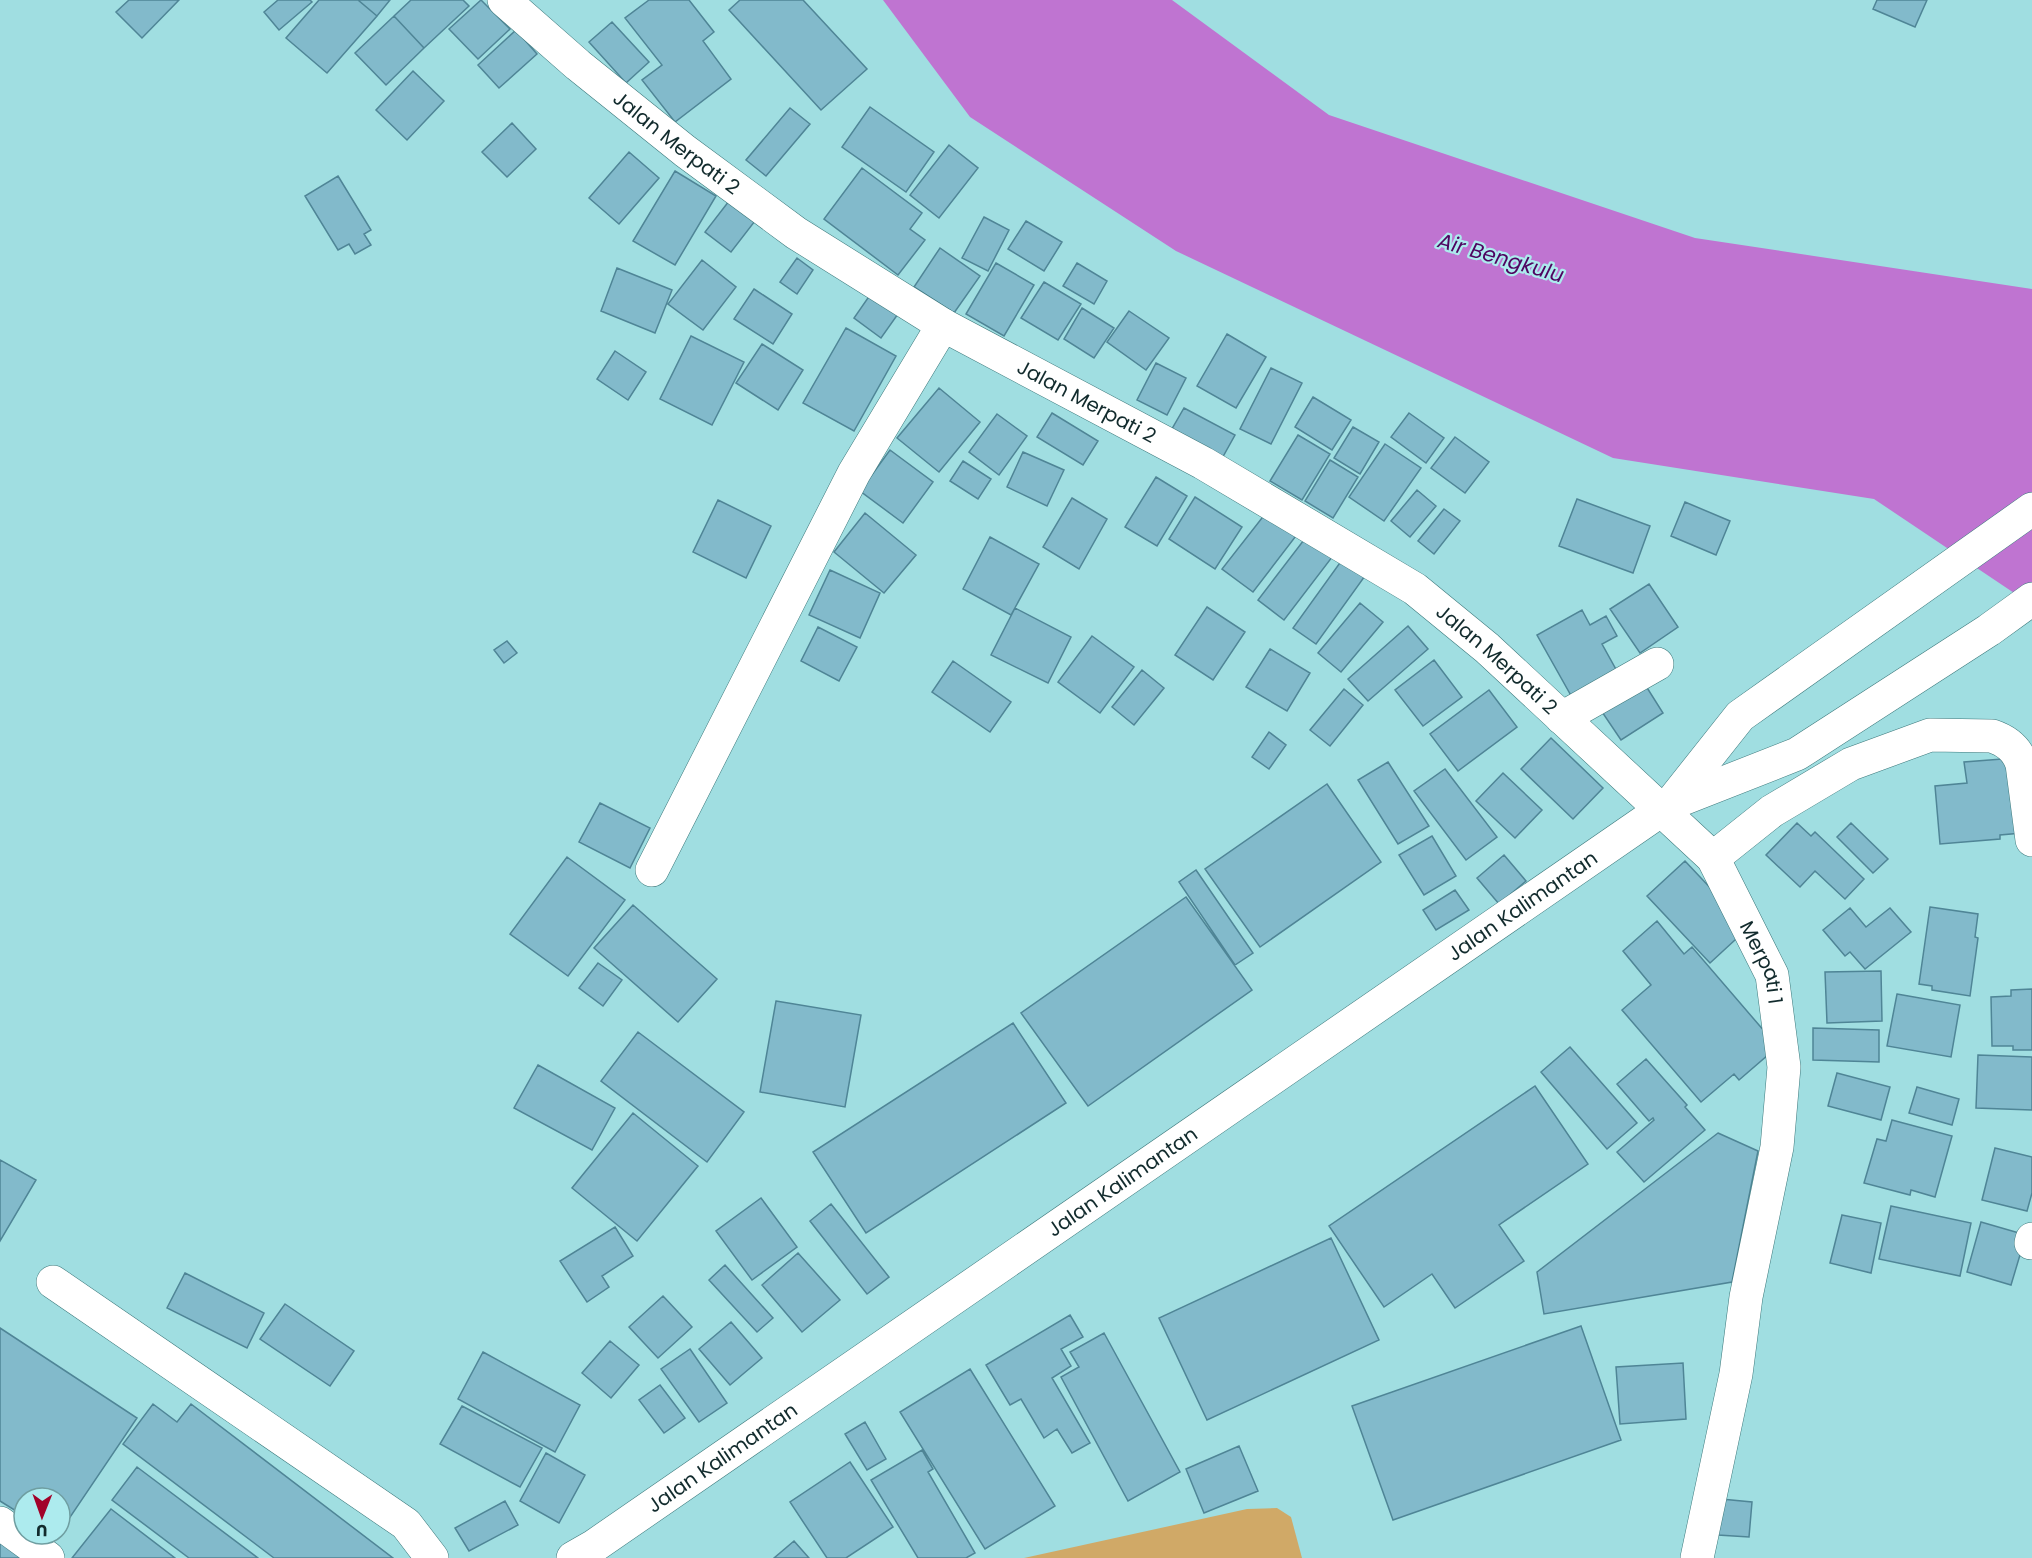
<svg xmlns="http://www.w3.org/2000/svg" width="2032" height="1558" font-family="Poppins,sans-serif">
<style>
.green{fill:#d0a967}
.water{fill:#bf74d1}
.building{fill:#82bacb;stroke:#4f8596;stroke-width:1.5}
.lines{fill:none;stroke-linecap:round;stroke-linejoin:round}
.minor-casing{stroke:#3c797c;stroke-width:34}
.major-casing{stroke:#3c797c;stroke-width:34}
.minor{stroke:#fff;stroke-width:33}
.major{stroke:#fff;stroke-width:33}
.labels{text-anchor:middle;stroke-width:4.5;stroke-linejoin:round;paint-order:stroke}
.street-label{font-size:20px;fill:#122b2d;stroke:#adebee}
.water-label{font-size:21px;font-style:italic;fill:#4f035f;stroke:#adebee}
</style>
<rect width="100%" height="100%" fill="#a0dee1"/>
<path class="green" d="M1277 1508 1291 1517 1302 1558H1024L1247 1509Z"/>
<path class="water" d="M883 0H1172L1329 115 1695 238 2032 289V605L1874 499 1613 458 1176 251 970 117Z"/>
<path class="building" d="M129 0H179L142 38 116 12Z
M278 0H310L312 2 279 30 264 12Z
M319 0H358L377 16 327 73 286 38Z
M358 0H390L377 16Z
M411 0H463L469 6 424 48 394 16Z
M481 0 510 29 478 59 449 29Z
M649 0H689L714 32 703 41 731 79 675 122 642 80 662 65 625 18Z
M740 0H803L867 69 821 110 729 10Z
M1877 0H1927L1915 27 1873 9Z
M394 16 424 48 386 85 355 53Z
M612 22 649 62 626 83 589 42Z
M516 30 537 54 499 88 478 65Z
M413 71 444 101 407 140 376 110Z
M870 107 934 152 906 192 842 147Z
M790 108 810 124 766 176 746 160Z
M512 123 536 149 507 177 482 152Z
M949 145 978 168 939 218 910 195Z
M629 152 659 178 619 224 589 198Z
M862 168 922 213 910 229 925 240 898 275 824 219Z
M675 171 716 196 675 265 633 241Z
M338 176 371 230 364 234 371 245 355 254 349 244 338 250 305 196Z
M729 201 755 221 731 252 705 232Z
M984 217 1009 230 988 271 962 258Z
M1026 221 1062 242 1044 271 1008 249Z
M940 248 980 276 954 313 914 287Z
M797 258 813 270 797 294 780 282Z
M702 260 736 287 703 330 668 304Z
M996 263 1034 285 1004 336 966 314Z
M1077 263 1107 281 1094 304 1063 286Z
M617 268 672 290 655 333 601 311Z
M1044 282 1081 304 1058 340 1021 318Z
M754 289 792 314 773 344 734 319Z
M870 295 898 314 881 338 854 318Z
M1082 308 1114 328 1094 358 1064 339Z
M1129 311 1169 338 1146 370 1107 342Z
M846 328 896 356 854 431 803 403Z
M1227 334 1266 357 1236 408 1197 386Z
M691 336 744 362 712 425 660 399Z
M762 344 803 370 778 410 736 383Z
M615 351 646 372 628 400 597 379Z
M1156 363 1186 378 1167 415 1137 400Z
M1271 368 1302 383 1271 444 1240 429Z
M939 388 980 422 939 472 897 438Z
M1313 397 1351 420 1332 450 1295 427Z
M1184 408 1235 435 1220 462 1169 434Z
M1052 413 1098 441 1083 465 1037 437Z
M1409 413 1444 438 1426 463 1391 437Z
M997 414 1027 436 999 475 969 452Z
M1353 427 1379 442 1360 474 1334 458Z
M1298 435 1330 454 1302 500 1270 481Z
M1455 437 1489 462 1465 493 1431 468Z
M1385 444 1421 468 1384 521 1349 497Z
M890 450 933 482 903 523 860 491Z
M1023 452 1064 470 1047 506 1007 487Z
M1330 460 1358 477 1333 518 1305 501Z
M963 461 991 479 978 499 950 481Z
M1156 477 1187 496 1157 546 1125 527Z
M1417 490 1436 506 1410 537 1391 521Z
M1195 497 1242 527 1215 569 1169 539Z
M1072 498 1107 519 1079 569 1043 547Z
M1577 499 1650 526 1633 573 1559 546Z
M718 500 771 526 746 578 693 552Z
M1685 502 1730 521 1716 555 1671 536Z
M1269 509 1299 532 1253 592 1222 569Z
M1444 509 1460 521 1434 554 1418 541Z
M865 513 916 555 884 593 834 552Z
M1310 532 1336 552 1284 620 1258 600Z
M990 537 1039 564 1011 615 963 589Z
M1347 553 1370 569 1316 644 1293 628Z
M830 570 880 593 860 638 809 615Z
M1649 584 1678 627 1640 653 1610 609Z
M1360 603 1383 622 1341 672 1318 653Z
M1207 607 1245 632 1213 680 1175 655Z
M1015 608 1071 637 1048 683 991 655Z
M1582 610 1590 625 1606 616 1617 636 1602 644 1623 682 1578 708 1537 635Z
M1408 626 1428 649 1368 701 1348 679Z
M818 627 857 647 839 681 801 661Z
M1092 636 1134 667 1100 713 1058 682Z
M507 641 517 653 504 663 494 650Z
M1270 649 1310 673 1287 711 1246 687Z
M1434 660 1462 697 1423 726 1395 690Z
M953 661 1011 702 990 732 932 692Z
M1142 670 1164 688 1134 725 1112 707Z
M1639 675 1663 713 1621 740 1596 703Z
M1344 689 1363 705 1330 746 1310 730Z
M1489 690 1517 727 1458 771 1430 734Z
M1269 732 1286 745 1269 769 1252 757Z
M1551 738 1603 788 1573 819 1521 769Z
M2015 758 2022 833 2000 835V839L1940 844 1935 786 1967 783 1964 762Z
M1388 762 1429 826 1398 844 1358 780Z
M1445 769 1497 837 1466 860 1414 791Z
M1503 773 1542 810 1515 838 1476 801Z
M1327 784 1381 862 1260 947 1205 869Z
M600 803 650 828 630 868 579 842Z
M1797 823 1811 836 1815 832 1864 879 1845 899 1815 871 1800 887 1766 855Z
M1851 823 1888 859 1873 873 1837 837Z
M1432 836 1456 876 1424 895 1399 855Z
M1504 855 1526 881 1499 904 1477 878Z
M567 857 625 900 568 976 510 934Z
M1685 861 1748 928 1710 963 1647 896Z
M1196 870 1253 953 1235 965 1179 882Z
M1455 890 1469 910 1436 930 1423 910Z
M1186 897 1252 990 1088 1106 1021 1013Z
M633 905 717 979 678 1022 594 948Z
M1930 907 1978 914 1975 937 1978 938 1970 996 1932 990V986L1919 984Z
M1850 908 1866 927 1890 908 1911 932 1865 969 1850 952 1845 956 1823 930Z
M1657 921 1684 954 1692 947 1771 1039 1776 1048 1739 1080 1734 1074 1701 1102 1622 1010 1651 985 1623 951Z
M598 963 622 980 603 1006 579 988Z
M1881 971 1882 1021 1827 1023 1825 972Z
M2032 989V1050H2013V1046H1992L1991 997 2011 996V990Z
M1897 994 1960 1005 1951 1057 1887 1046Z
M776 1001 861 1015 845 1107 760 1092Z
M1013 1023 1066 1103 866 1233 813 1152Z
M1813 1028 1879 1030V1062L1813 1060Z
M638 1032 744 1112 707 1162 601 1081Z
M1570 1047 1637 1123 1607 1149 1541 1072Z
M1978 1055 2032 1057V1110L1976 1108Z
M1646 1059 1687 1105 1685 1107 1705 1130 1644 1182 1617 1152 1654 1120 1653 1118 1649 1121 1617 1084Z
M538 1065 615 1108 592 1150 514 1108Z
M1837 1073 1890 1087 1881 1120 1828 1106Z
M1535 1086 1588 1164 1499 1225 1524 1261 1455 1308 1432 1274 1384 1307 1329 1226Z
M1917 1087 1959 1099 1952 1125 1909 1113Z
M633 1113 698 1166 637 1241 572 1188Z
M1892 1120 1952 1136 1935 1197 1911 1190 1910 1195 1864 1183 1877 1139 1886 1141Z
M1718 1133 1758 1151 1732 1282 1544 1314 1537 1272Z
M1995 1148 2032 1157V1193L2027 1211 1982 1200Z
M0 1160 36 1180 0 1241Z
M761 1198 797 1247 752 1280 716 1231Z
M831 1204 889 1277 867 1294 810 1221Z
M1891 1206 1971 1223 1960 1276 1879 1259Z
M1842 1215 1881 1223 1871 1273 1830 1263Z
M1981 1222 2026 1235 2011 1285 1967 1272Z
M615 1227 633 1256 602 1276 609 1287 587 1302 560 1261Z
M1331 1238 1379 1340 1207 1420 1159 1318Z
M798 1253 840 1300 802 1332 762 1285Z
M725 1265 773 1318 757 1332 709 1280Z
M185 1273 264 1313 247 1348 167 1308Z
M663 1296 692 1327 658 1358 629 1327Z
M285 1304 354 1351 330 1386 260 1339Z
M1070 1315 1083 1337 1061 1349 1071 1366 1052 1378 1090 1443 1072 1453 1057 1429 1044 1438 1021 1399 1010 1405 986 1365Z
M731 1322 762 1358 730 1385 699 1349Z
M1581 1326 1621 1440 1393 1520 1352 1406Z
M0 1328 137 1418 60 1532V1498H24V1516L0 1501Z
M1104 1333 1180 1472 1128 1501 1061 1377 1079 1367 1070 1352Z
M610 1341 639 1365 611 1398 582 1373Z
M690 1349 727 1403 699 1422 661 1369Z
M483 1352 580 1405 555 1452 458 1399Z
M1683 1363 1686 1419 1620 1424 1616 1367Z
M970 1369 1055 1506 985 1549 900 1412Z
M660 1385 685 1418 664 1433 639 1400Z
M153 1404 177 1422 191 1404 393 1558H274L123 1444Z
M462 1406 542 1448 520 1487 440 1444Z
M865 1422 886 1459 867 1470 845 1434Z
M1239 1446 1258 1491 1204 1513 1186 1469Z
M922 1450 933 1469 928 1472 975 1553 966 1558H918L871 1480Z
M546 1453 585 1475 559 1523 520 1501Z
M850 1462 893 1527 846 1558H827L790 1502Z
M137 1467 258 1558H189L112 1500Z
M1721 1499 1752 1502 1749 1537 1718 1535Z
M505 1501 518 1525 469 1551 455 1528Z
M111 1509 175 1558H72Z
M0 1540 28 1558H0Z
M794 1541 809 1558H774Z"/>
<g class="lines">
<g class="minor-casing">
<g id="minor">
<path id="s1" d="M504 0 578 65 685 151 796 233 943 325 1203 463 1415 589 1487 648 1713 858 1772 975 1784 1067 1777 1147 1746 1297 1736 1374 1697 1558"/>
<path d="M1562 718 1657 664"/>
<path d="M1713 858 1772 811 1851 764 1930 735 1992 736C2007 741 2017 749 2022 764L2032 840"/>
<path d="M652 870 854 473 943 325"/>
<path d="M2031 1243 2032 1239"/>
<path d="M53 1282 406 1524 432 1558"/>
<path d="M0 1523 48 1558"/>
</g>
</g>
<g class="major-casing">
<g id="major">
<path d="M1671 803 1740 716 2032 509"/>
<path id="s2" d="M573 1558 594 1546 1670 804 1797 754 1989 630 2032 599"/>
</g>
</g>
<use href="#minor" class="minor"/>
<use href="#major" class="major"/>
</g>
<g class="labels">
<g class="street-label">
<text dy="7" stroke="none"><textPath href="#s1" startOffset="224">Jalan Merpati 2</textPath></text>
<text dy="7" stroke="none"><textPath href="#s1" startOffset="710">Jalan Merpati 2</textPath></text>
<text dy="7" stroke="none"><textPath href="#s1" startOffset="1196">Jalan Merpati 2</textPath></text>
<text dy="7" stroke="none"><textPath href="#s2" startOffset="1152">Jalan Kalimantan</textPath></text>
<text dy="7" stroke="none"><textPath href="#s1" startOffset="1606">Merpati 1</textPath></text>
<text dy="7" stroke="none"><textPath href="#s2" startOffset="666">Jalan Kalimantan</textPath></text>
<text dy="7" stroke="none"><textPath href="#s2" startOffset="180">Jalan Kalimantan</textPath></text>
</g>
<g class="water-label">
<text transform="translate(1501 258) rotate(16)" y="7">Air Bengkulu</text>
</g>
</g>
<g transform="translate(42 1516) rotate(181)"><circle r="28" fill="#adebee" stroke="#6f9ea1" stroke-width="1.5"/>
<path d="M0-4.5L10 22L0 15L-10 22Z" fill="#a20229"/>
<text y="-9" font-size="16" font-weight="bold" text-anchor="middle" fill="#122b2d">U</text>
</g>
</svg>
